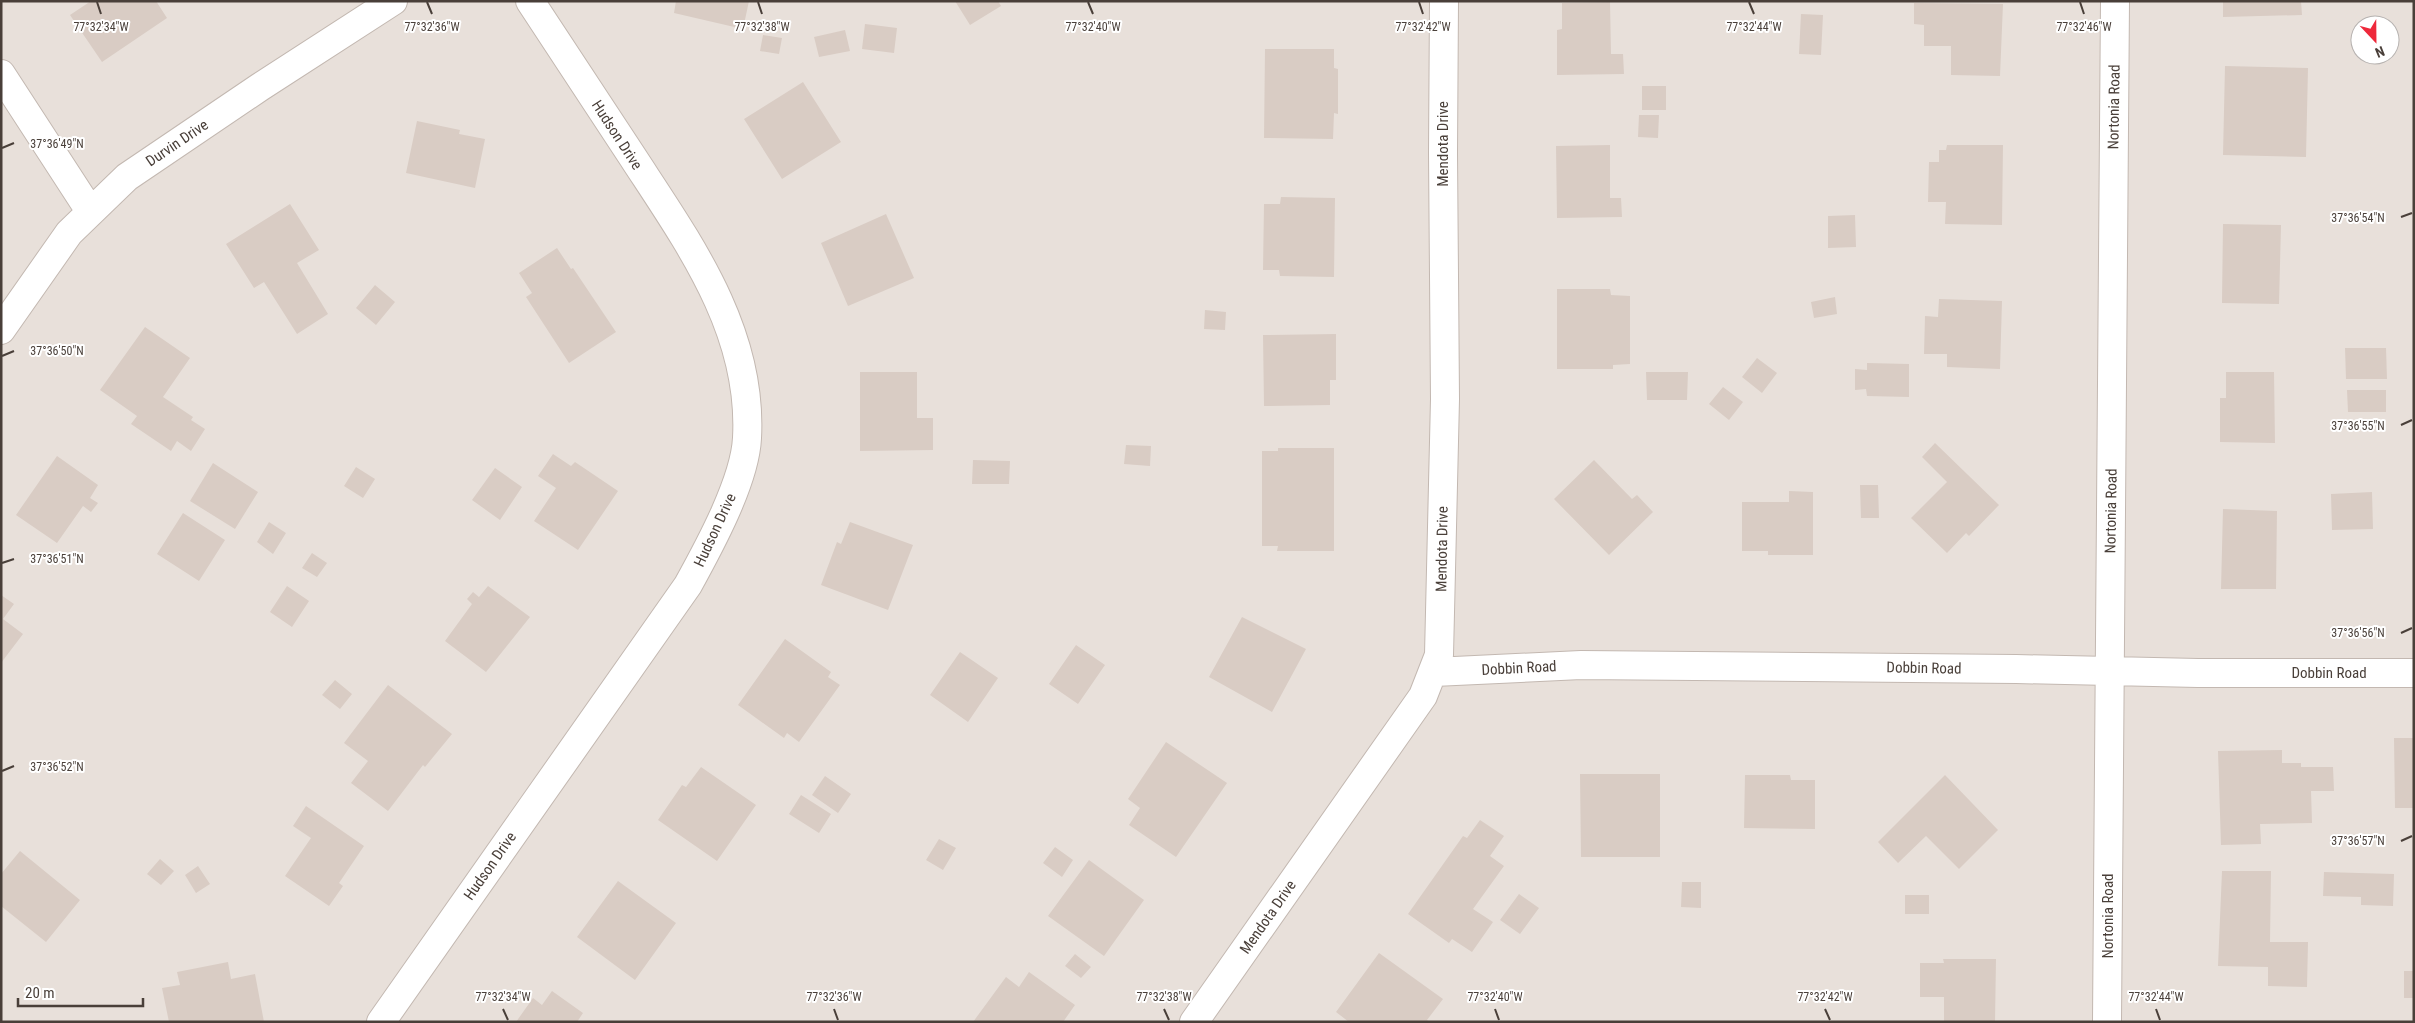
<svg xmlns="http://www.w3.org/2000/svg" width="2415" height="1023" font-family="'Roboto Condensed',sans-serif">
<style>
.residential{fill:#e8e0da;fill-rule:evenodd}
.building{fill:#d9ccc4}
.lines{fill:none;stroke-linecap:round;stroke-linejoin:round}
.minor-casing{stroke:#c3b8b1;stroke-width:30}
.minor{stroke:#fff;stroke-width:28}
.ticks{fill:none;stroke:#493f39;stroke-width:2}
.labels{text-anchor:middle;stroke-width:4;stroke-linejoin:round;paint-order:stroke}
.street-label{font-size:15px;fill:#493f39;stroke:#fff}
.ticks-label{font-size:12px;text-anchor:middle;fill:#493f39;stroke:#fff;stroke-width:4;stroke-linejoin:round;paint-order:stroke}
</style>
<rect width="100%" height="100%" fill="#f5f0eb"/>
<path class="residential" d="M1 1H2414V1022H1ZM2360 25H2390V55H2360Z"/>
<path class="building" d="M91 1H156L167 18 102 62 70 15Z
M676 1H749L743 29 674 13Z
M955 1H998L1001 6 970 25Z
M2223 1H2301L2302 15 2223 17Z
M1610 2 1611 54H1623L1624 74 1557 75V30L1562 29V3Z
M1914 3 2003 4 2000 76 1951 75V46H1924V25L1914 24Z
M1801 14 1823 15 1821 55 1799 54Z
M865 24 897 28 894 53 862 49Z
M845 30 850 51 819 57 814 37Z
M763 35 782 38 779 54 760 51Z
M1265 49H1334V68L1338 69V114L1334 113 1333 139 1264 138Z
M2225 66 2308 68 2306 157 2223 155Z
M803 82 841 142 782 179 744 119Z
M1642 86H1666V110H1642Z
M1639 115H1659L1658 138 1638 137Z
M417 121 460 130 459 134 485 139 475 188 406 173Z
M1610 145V198H1621L1622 217 1557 218 1556 146Z
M1947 145H2003L2002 225 1945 224 1946 202H1928L1929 162H1939V150H1946Z
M1281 197 1335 198 1334 277 1280 276 1279 270H1263L1264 204H1280Z
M290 204 319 250 297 263 328 314 297 334 264 282 254 288 226 244Z
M886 214 914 278 848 306 821 243Z
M1855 215 1856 247 1828 248V216Z
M2223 224 2281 225 2279 304 2222 303Z
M557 248 571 269 573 268 616 332 569 363 526 297 532 293 519 273Z
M375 285 395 302 376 325 356 308Z
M1557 289H1610L1611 295 1630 296V364L1613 365V369H1557Z
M1835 297 1837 314 1814 318 1811 302Z
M1939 299 2002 301 2000 369 1947 367V354H1924L1925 316 1938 317Z
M1205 310 1226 312 1225 330 1204 329Z
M145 327 190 358 163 397 193 417 191 420 205 429 191 451 177 441 171 451 131 424 137 416 100 390Z
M1336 334V380H1330V405L1264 406 1263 335Z
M2345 348H2386L2387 379H2346Z
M1757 358 1777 373 1762 393 1742 377Z
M1867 363 1909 364V397L1867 396 1866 389 1855 390V369L1867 370Z
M860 372H917V418H933V450L860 451Z
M1646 372H1688L1687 400H1647Z
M2226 372H2274L2275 443 2220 442V398H2226Z
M1723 387 1743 402 1729 420 1709 404Z
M2347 390H2386V412H2348Z
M1935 443 1999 505 1969 536 1966 533 1947 553 1911 518 1947 482 1922 457Z
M1126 445 1151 446 1150 466 1124 464Z
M1278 448H1334V551H1277L1278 546H1262V451H1278Z
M553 454 571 466 575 462 618 491 578 550 534 521 556 488 538 476Z
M57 456 98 485 90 498 98 503 91 512 83 506 57 543 16 515Z
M973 460 1010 461 1009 484H972Z
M1594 460 1632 499 1637 495 1653 512 1609 555 1554 499Z
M213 463 258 492 235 529 190 501Z
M356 467 375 479 363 498 344 486Z
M495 468 522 487 500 520 472 500Z
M1860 485H1878L1879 518H1861Z
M1789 491 1813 492V555H1768V551H1742V502H1789Z
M2372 492 2373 529 2332 530 2331 494Z
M2223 509 2277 511 2276 589H2221Z
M183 513 225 540 199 581 157 554Z
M269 522 286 533 273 554 257 542Z
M850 522 913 545 888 610 821 585 837 542 841 544Z
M312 553 327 563 317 577 302 568Z
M287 586 309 601 292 627 270 612Z
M488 586 530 617 486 672 445 641 472 604 467 599 473 592 479 597Z
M1 595 14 604 3 619 23 634 1 663Z
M1242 617 1306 649 1272 712 1209 677Z
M785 639 831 672 828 677 840 685 799 742 787 733 784 738 738 705Z
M1076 645 1105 665 1078 704 1049 684Z
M960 652 998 678 968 722 930 695Z
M335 680 352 694 340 709 322 695Z
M388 685 452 734 425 767 423 765 388 811 351 783 368 761 344 743Z
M2394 738H2414V808H2395Z
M1166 742 1227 783 1176 857 1129 825 1140 808 1128 799Z
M2282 750V763H2301V767H2333L2334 791H2311L2312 823 2260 824 2261 844 2221 845 2218 751Z
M701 767 756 805 717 861 658 820 682 785 686 787Z
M1580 774H1660V857H1581Z
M1745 775H1790L1791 780H1815V829L1744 828Z
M1945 775 1998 830 1959 869 1926 836 1898 863 1878 842Z
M825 776 851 794 838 813 812 795Z
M801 795 831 814 819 833 789 814Z
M306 806 364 846 339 883 343 886 329 906 285 876 311 838 293 826Z
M1480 820 1504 836 1490 856 1504 866 1473 909 1493 922 1472 952 1452 939 1449 943 1408 914 1463 836 1467 838Z
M939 839 956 848 943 870 926 860Z
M1055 847 1073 860 1062 877 1043 863Z
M20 851 80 900 46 942 1 906V874Z
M160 859 174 871 161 885 147 874Z
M1089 860 1144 900 1104 956 1048 916Z
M198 866 210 884 196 893 185 875Z
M2222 871H2271L2270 942H2308L2307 987 2268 986V967L2218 966Z
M2324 872 2394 874 2393 906 2361 905V897L2323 896Z
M618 881 676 923 635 980 577 937Z
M1682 882H1701V908L1681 907Z
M1519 894 1539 908 1520 934 1500 920Z
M1905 895H1929V914H1905Z
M1379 953 1443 999 1427 1020 1430 1022H1349L1336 1012Z
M1075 954 1091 967 1081 978 1065 966Z
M1943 959H1996L1995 1022H1944V997H1920V963H1944Z
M228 962 231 979 255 974 264 1022H169L162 988 180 985 177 972Z
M2404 971H2414V998H2404Z
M1029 972 1075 1005 1063 1022H973L1006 977 1019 987Z
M552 991 583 1013 577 1022H516L533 998 542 1005Z"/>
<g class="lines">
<g class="minor-casing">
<path id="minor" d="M1 74 90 211
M1 330 69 233 127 177 260 87 393 1
M1434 672 1581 665 2016 669 2198 673H2414
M381 1022 688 585C709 547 745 481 747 438 753 330 688 242 632 156 598 105 564 53 530 1
M1194 1022 1423 696 1439 655 1445 399 1443 153 1444 1
M2107 1022 2115 1"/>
</g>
<use href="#minor" class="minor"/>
</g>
<path class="ticks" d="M97 2 101 14M427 2 432 14M758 2 762 14M1088 2 1093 14M1419 2 1423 14M1749 2 1754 14M2080 2 2084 14M2 148 14 143M2401 217 2412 213M2 356 14 351M2401 425 2412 420M2 563 14 559M2401 633 2412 628M2 771 14 766M2401 841 2412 836M503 1009 508 1020M834 1009 838 1020M1164 1009 1169 1020M1495 1009 1499 1020M1825 1009 1830 1020M2156 1009 2160 1020"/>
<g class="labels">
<g class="street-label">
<text transform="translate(2114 107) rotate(-89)" y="5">Nortonia Road</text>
<text transform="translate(617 135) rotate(57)" y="5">Hudson Drive</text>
<text transform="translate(177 143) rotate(-34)" y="5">Durvin Drive</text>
<text transform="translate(1443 144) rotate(-90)" y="5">Mendota Drive</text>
<text transform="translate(2111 511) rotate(-89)" y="5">Nortonia Road</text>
<text transform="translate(715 530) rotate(-65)" y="5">Hudson Drive</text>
<text transform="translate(1442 549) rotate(-89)" y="5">Mendota Drive</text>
<text transform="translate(1519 668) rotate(-3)" y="5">Dobbin Road</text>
<text transform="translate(1924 668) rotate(1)" y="5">Dobbin Road</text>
<text x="2329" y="678">Dobbin Road</text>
<text transform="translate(490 866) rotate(-55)" y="5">Hudson Drive</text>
<text transform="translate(2108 916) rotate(-90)" y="5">Nortonia Road</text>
<text transform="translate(1268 917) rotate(-55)" y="5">Mendota Drive</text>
</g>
</g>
<g class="ticks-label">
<text x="101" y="31">77°32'34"W</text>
<text x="432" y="31">77°32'36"W</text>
<text x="762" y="31">77°32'38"W</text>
<text x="1093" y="31">77°32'40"W</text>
<text x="1423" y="31">77°32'42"W</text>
<text x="1754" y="31">77°32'44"W</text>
<text x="2084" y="31">77°32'46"W</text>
<text x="57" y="148">37°36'49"N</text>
<text x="2358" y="222">37°36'54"N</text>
<text x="57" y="355">37°36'50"N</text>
<text x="2358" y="430">37°36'55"N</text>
<text x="57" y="563">37°36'51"N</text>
<text x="2358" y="637">37°36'56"N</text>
<text x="57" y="771">37°36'52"N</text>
<text x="2358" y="845">37°36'57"N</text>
<text x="503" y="1001">77°32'34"W</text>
<text x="834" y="1001">77°32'36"W</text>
<text x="1164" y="1001">77°32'38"W</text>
<text x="1495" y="1001">77°32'40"W</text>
<text x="1825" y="1001">77°32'42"W</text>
<text x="2156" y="1001">77°32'44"W</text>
</g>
<rect width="2415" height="1023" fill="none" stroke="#493f39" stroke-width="5"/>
<g transform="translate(2375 40) rotate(158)"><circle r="24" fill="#ffffff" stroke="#b6b2b0"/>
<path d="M0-4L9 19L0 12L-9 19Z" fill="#ee293b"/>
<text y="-8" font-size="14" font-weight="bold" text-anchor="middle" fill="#493f39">N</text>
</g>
<path d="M18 998v8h125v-8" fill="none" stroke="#493f39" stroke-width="2.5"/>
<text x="25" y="998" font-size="15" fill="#493f39" stroke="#ffffff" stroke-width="4" paint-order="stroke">20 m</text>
</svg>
